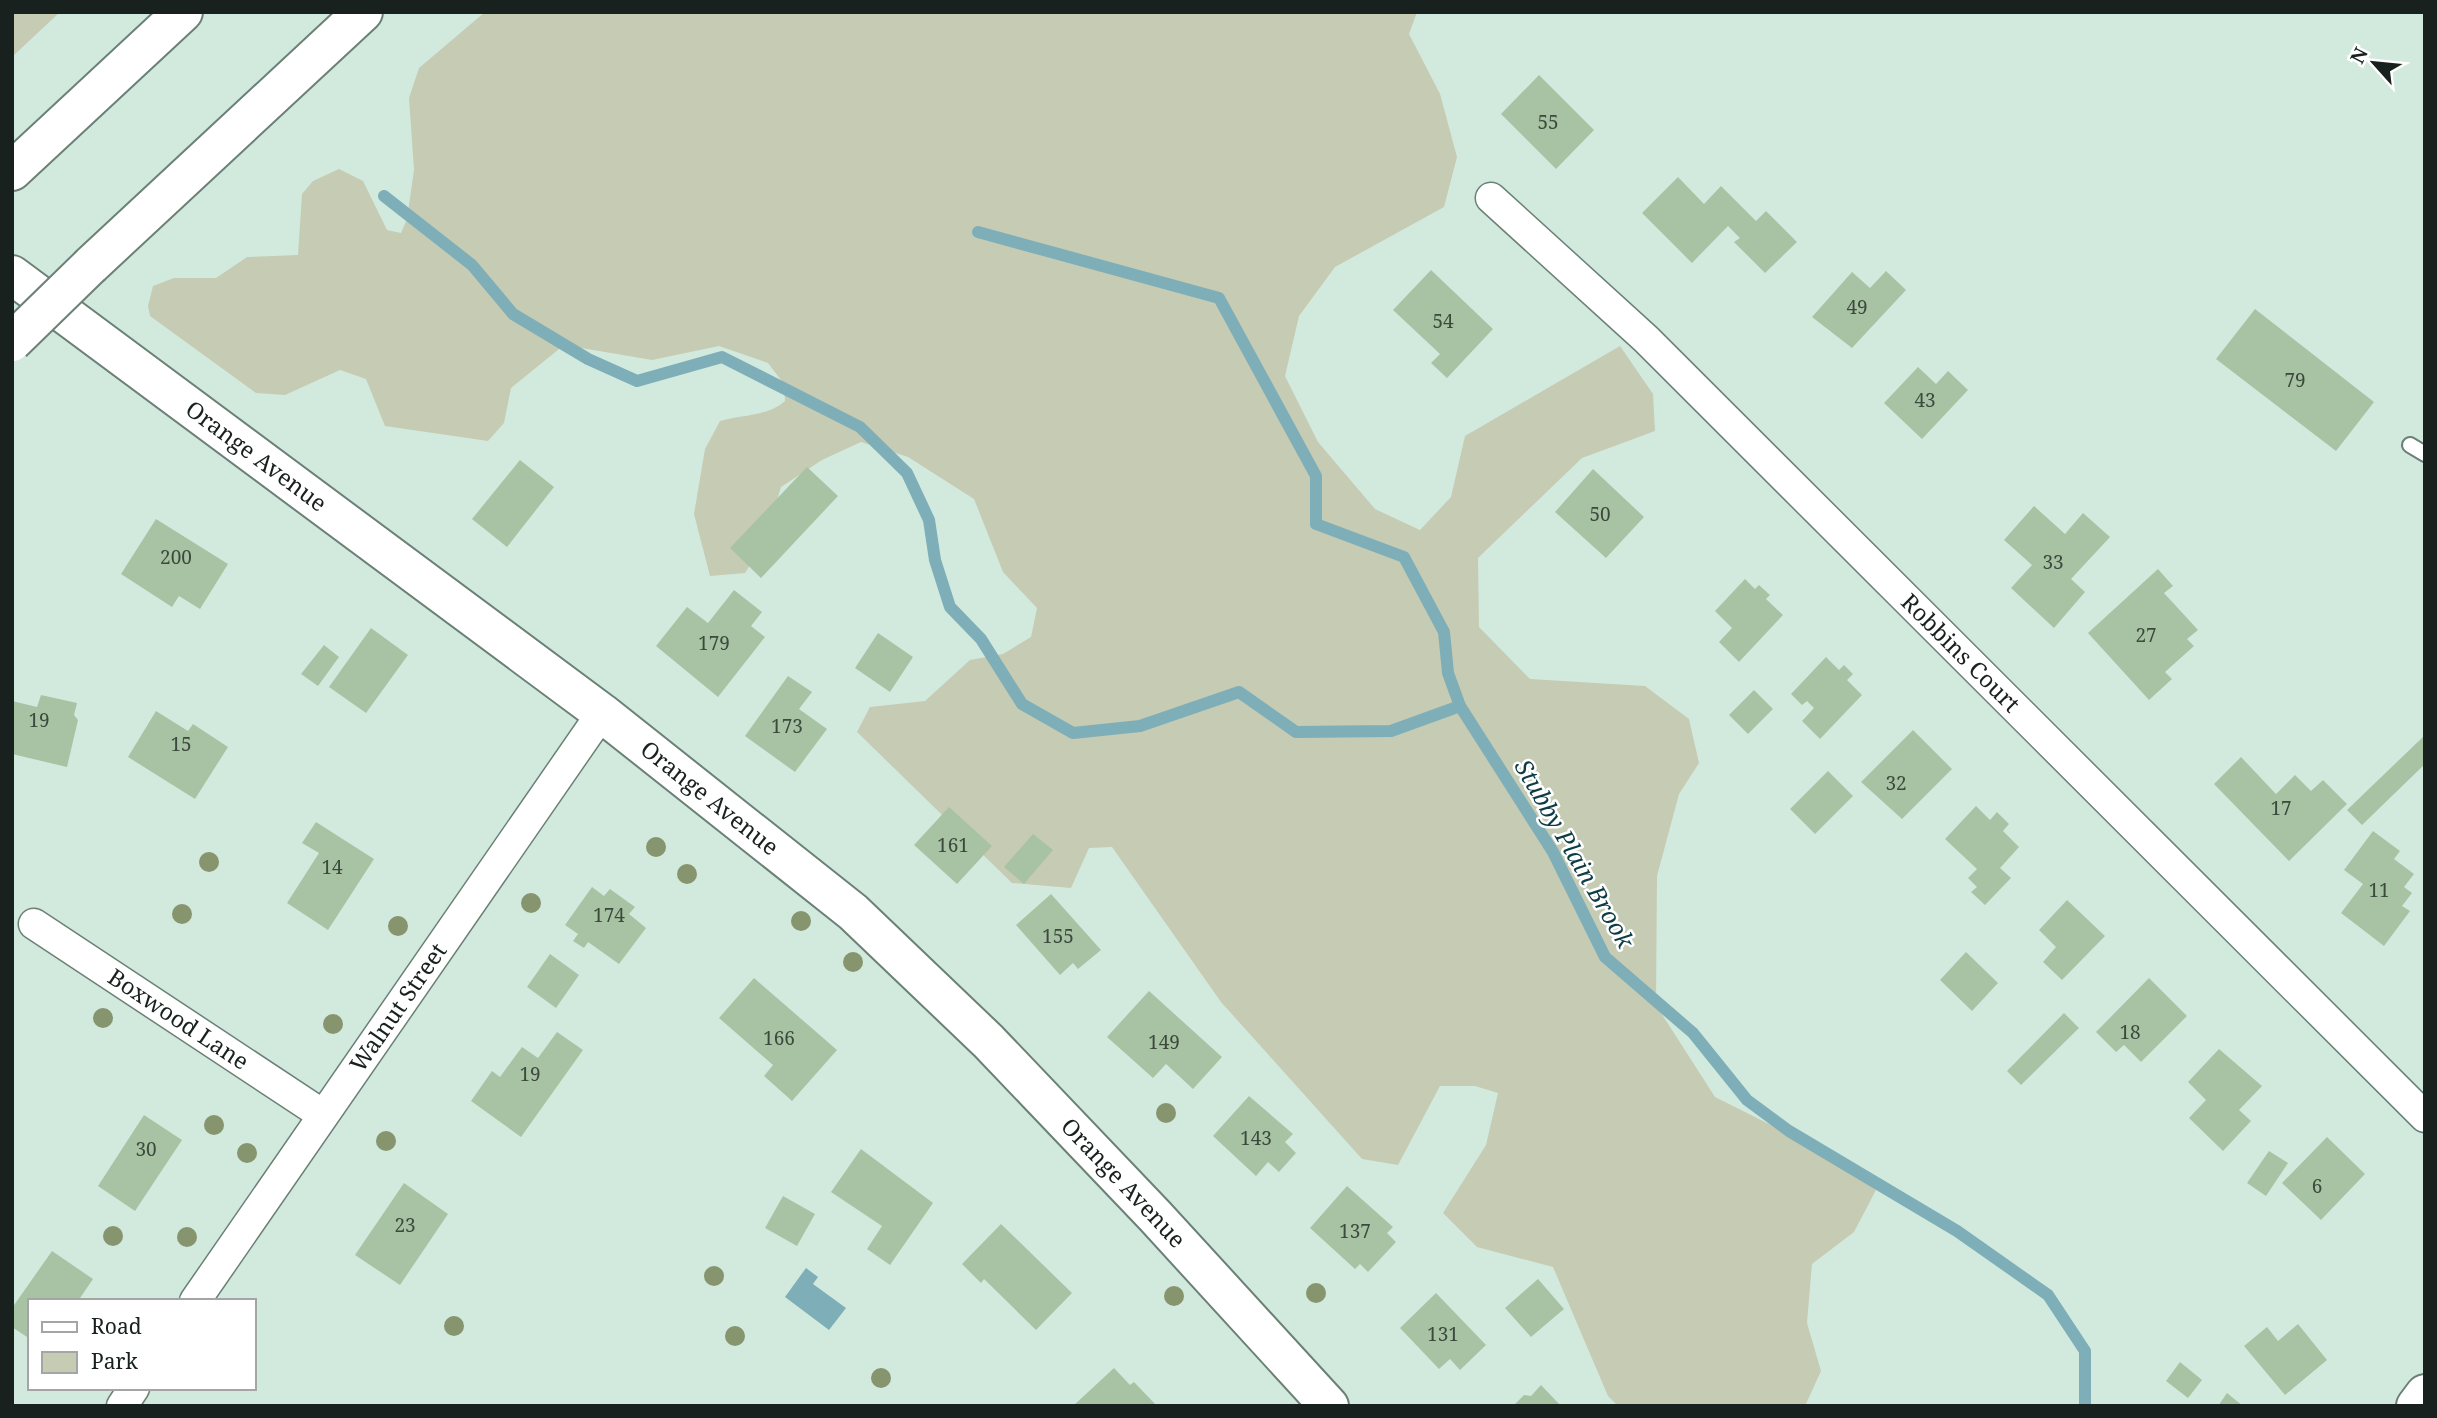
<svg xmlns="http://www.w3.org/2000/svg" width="2437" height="1418" font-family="'Noto Serif',serif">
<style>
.green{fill:#c6cbb3}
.water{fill:#7eaeb8}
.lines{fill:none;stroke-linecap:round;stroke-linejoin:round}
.stream{stroke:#7eaeb8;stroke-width:12}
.building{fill:#a8c3a3}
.lane-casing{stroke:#6b8076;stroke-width:18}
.street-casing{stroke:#6b8076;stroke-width:33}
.secondary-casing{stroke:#6b8076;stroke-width:42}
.highway-casing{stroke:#6b8076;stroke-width:42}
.lane{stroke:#fff;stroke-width:14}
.street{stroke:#fff;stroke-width:30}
.secondary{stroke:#fff;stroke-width:38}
.highway{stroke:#fff;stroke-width:38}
.highway-bridge-casing{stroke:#6b8076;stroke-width:42;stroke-linecap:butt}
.highway-bridge{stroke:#fff;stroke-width:38}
.tree{fill:#86956e}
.labels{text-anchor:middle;stroke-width:5;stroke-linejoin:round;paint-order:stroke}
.number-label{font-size:19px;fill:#3c4a3e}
.street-label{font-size:23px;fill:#18211d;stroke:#fff}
.water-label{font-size:24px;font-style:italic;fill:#0e3c44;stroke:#fff}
</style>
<rect width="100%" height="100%" fill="#d2eade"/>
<path class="green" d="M12 12H60L12 57Z
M485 12H1417L1409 34 1440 94 1457 157 1444 207 1335 267 1299 316 1285 376 1318 442 1375 509 1420 530 1451 497 1465 436 1620 346 1653 394 1655 431 1582 458 1478 558 1479 627 1530 679 1645 686 1689 719 1699 763 1679 794 1657 876 1656 1005 1715 1097 1825 1152 1876 1190 1854 1232 1812 1264 1807 1323 1821 1371 1805 1406H1618L1608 1396 1553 1267 1477 1247 1443 1213 1486 1145 1498 1093 1475 1086H1440L1398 1165 1362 1159 1221 1002 1112 847 1089 848 1071 888 1012 883 857 732 870 707 925 701 970 660 1003 654 1031 637 1037 608 1003 572 974 499 908 457 861 442 822 460 781 487 763 545 745 573 710 576 694 514 705 449 720 421C741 415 769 416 785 401L784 384 768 363 719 346 652 360 564 345 511 388 504 423 488 441 385 426 366 379 340 370 285 395 256 393 150 316 148 306 153 286 174 278H216L247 257 298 255 302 194 313 181 339 169 363 181 387 230 401 233 407 219 414 170 409 98 419 68Z"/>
<path class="water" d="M806 1268 818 1277 813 1284 846 1308 829 1330 785 1297Z"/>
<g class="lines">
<path class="stream" d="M384 196 472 265 513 314 588 359 637 381 722 357 860 427 907 473 929 520 935 560 950 607 981 639 1022 704 1073 733 1140 726 1239 692 1296 732 1391 731 1460 706 1553 852 1605 957 1693 1033 1747 1100 1789 1131 1957 1231 2048 1295 2085 1351V1406
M978 232 1219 298 1316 476V524L1404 557 1444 632 1448 673 1460 706"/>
</g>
<path class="building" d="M1539 75 1594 130 1556 169 1501 114Z
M1678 177 1704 204 1721 186 1756 221 1766 211 1797 242 1765 273 1734 242 1740 238 1728 226 1692 263 1642 213Z
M1431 270 1493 329 1447 378 1431 363 1440 354 1393 310Z
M1886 271 1906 290 1852 348 1812 317 1852 272 1870 288Z
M2255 309 2374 402 2336 451 2216 359Z
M1918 367 1936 384 1948 371 1968 390 1922 439 1884 403Z
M520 460 554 487 507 547 472 519Z
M807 467 838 496 761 578 730 548Z
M1593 469 1644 517 1606 558 1555 512Z
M2034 506 2065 534 2083 513 2110 537 2071 579 2085 592 2054 628 2011 588 2032 565 2004 540Z
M156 519 228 564 200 609 179 596 172 607 121 574Z
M2158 569 2173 586 2164 593 2198 630 2187 639 2194 646 2165 672 2172 679 2149 700 2088 633Z
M1745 579 1755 589 1759 585 1770 595 1766 599 1783 615 1739 662 1719 642 1732 628 1715 611Z
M734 590 762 612 751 626 765 637 718 697 656 646 687 607 708 623Z
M371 628 408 655 366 713 329 687Z
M878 633 913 657 890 692 855 668Z
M324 645 339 657 318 686 301 674Z
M1826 657 1839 670 1844 665 1853 674 1847 680 1862 695 1820 739 1802 721 1814 708 1807 701 1802 705 1791 694Z
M788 676 812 692 799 709 827 729 795 772 745 736Z
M1754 690 1773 709 1748 734 1729 715Z
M41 695 77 703 74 715 78 720 67 767 12 754V701L37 707Z
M156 711 188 731 193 724 228 747 195 799 128 757Z
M1913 730 1952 769 1902 819 1861 782Z
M2425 735V764L2362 825 2347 810Z
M2241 757 2276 794 2295 775 2311 791 2323 780 2347 804 2289 861 2214 784Z
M1828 771 1853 796 1815 834 1790 809Z
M1976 806 1990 820 1997 812 2009 824 2003 831 2019 847 2000 868 2011 878 1985 905 1971 892 1977 887 1968 878 1977 869 1945 839Z
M949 807 992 846 957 884 914 845Z
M316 822 374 859 328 930 287 903 319 853 302 843Z
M2373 831 2400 851 2394 859 2414 874 2404 887 2412 893 2402 906 2410 911 2384 946 2341 913 2363 884 2344 870Z
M1033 834 1053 850 1024 884 1004 867Z
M592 887 604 896 610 889 635 907 629 914 646 928 619 964 588 942 584 948 573 941 578 934 565 925Z
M1051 894 1101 950 1078 969 1073 963 1060 975 1016 925Z
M2067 900 2105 936 2062 980 2043 962 2056 947 2039 930Z
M1966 952 1998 983 1972 1011 1940 980Z
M550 954 579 975 556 1008 527 987Z
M754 978 837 1050 792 1101 764 1076 773 1065 719 1018Z
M2149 978 2187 1016 2141 1062 2124 1045 2116 1052 2096 1032Z
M1149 991 1222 1057 1193 1089 1166 1064 1153 1078 1107 1037Z
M2064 1013 2079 1028 2021 1085 2007 1071Z
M557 1032 583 1050 521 1137 471 1101 492 1071 500 1077 522 1047 538 1058Z
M2219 1049 2262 1086 2239 1110 2251 1121 2223 1151 2189 1118 2206 1100 2188 1082Z
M1249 1096 1293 1134 1285 1142 1296 1153 1279 1172 1268 1162 1256 1176 1213 1136Z
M144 1115 182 1140 135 1211 98 1186Z
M2327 1137 2365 1174 2321 1220 2282 1183Z
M861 1149 933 1203 890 1265 867 1249 882 1226 831 1192Z
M2269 1151 2288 1163 2266 1196 2247 1183Z
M404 1183 448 1214 400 1285 355 1255Z
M1347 1186 1393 1227 1387 1233 1396 1242 1368 1272 1360 1264 1355 1269 1310 1228Z
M783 1196 815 1214 797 1246 765 1228Z
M1001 1224 1072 1293 1036 1330 984 1279 981 1283 962 1264Z
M52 1251 93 1279 78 1301H30V1339L12 1327V1308Z
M1538 1279 1564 1309 1531 1337 1505 1308Z
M1436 1293 1486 1345 1460 1370 1450 1359 1439 1369 1400 1328Z
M2298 1324 2327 1360 2285 1395 2244 1346 2267 1327 2278 1341Z
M2180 1362 2202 1380 2188 1398 2166 1381Z
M1114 1368 1130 1385 1134 1382 1157 1406H1073Z
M1541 1385 1561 1406H1513L1524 1395 1531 1396Z
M2227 1393 2243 1406H2218Z"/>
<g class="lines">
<g class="lane-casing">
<path id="lane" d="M2410 445 2425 454"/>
</g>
<g class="street-casing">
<g id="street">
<path id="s1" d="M1491 198 1646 339 2425 1117"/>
<path id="s2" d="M34 924 323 1115"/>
<path id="s3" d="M195 1301 602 713"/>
<path d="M122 1406 134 1388"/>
</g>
</g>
<g class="secondary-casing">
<g id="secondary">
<path id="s4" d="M12 275 602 713 853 912 988 1041 1155 1216 1329 1406"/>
<path d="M2416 1406 2425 1394"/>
</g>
</g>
<g class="highway-casing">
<path id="highway" d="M12 171 183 12
M91 265 363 12"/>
</g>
<use href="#lane" class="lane"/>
<use href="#street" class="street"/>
<use href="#secondary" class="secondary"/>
<use href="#highway" class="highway"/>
<g class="highway-bridge-casing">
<path id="highway-bridge" d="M12 342 91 265"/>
</g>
<use href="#highway-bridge" class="highway-bridge"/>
</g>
<g class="tree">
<circle cx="656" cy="847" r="10"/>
<circle cx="209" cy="862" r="10"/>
<circle cx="687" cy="874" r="10"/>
<circle cx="531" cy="903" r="10"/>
<circle cx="182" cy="914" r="10"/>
<circle cx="801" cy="921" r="10"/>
<circle cx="398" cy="926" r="10"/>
<circle cx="853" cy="962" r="10"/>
<circle cx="103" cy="1018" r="10"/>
<circle cx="333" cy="1024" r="10"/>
<circle cx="1166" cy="1113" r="10"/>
<circle cx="214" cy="1125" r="10"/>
<circle cx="386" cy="1141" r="10"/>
<circle cx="247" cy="1153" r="10"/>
<circle cx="113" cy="1236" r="10"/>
<circle cx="187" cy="1237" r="10"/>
<circle cx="714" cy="1276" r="10"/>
<circle cx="1316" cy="1293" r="10"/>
<circle cx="1174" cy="1296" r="10"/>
<circle cx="454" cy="1326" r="10"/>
<circle cx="735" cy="1336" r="10"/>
<circle cx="881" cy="1378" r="10"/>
</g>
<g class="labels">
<g class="number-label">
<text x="1548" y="129">55</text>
<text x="1857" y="314">49</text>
<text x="1443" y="328">54</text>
<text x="2295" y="387">79</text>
<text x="1925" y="407">43</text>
<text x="1600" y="521">50</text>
<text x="176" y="564">200</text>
<text x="2053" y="569">33</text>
<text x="2146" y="642">27</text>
<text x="714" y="650">179</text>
<text x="39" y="727">19</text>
<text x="787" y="733">173</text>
<text x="181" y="751">15</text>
<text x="1896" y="790">32</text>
<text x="2281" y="815">17</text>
<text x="953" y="852">161</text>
<text x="332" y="874">14</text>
<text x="2379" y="897">11</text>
<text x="609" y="922">174</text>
<text x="1058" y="943">155</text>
<text x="2130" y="1039">18</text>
<text x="779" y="1045">166</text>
<text x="1164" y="1049">149</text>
<text x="530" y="1081">19</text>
<text x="1256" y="1145">143</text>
<text x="146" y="1156">30</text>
<text x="2317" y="1193">6</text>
<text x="405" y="1232">23</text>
<text x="1355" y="1238">137</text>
<text x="1443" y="1341">131</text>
</g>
<g class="street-label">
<text dy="8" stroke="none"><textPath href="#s4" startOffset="304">Orange Avenue</textPath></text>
<text dy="8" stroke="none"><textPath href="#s1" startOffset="654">Robbins Court</textPath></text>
<text dy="8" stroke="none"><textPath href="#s4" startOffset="872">Orange Avenue</textPath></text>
<text dy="8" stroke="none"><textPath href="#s3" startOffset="357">Walnut Street</textPath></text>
<text dy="8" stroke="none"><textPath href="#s2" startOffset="173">Boxwood Lane</textPath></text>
<text dy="8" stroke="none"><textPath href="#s4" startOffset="1438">Orange Avenue</textPath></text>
</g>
<g class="water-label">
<text transform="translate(1574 854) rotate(60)" y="8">Stubby Plain Brook</text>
</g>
</g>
<rect width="2437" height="1418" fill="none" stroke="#18211d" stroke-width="28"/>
<rect x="28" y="1299" width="228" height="91" fill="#ffffff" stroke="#a3a6a5" stroke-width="2"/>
<rect x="42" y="1322" width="35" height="10" fill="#ffffff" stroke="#a3a6a5" stroke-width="2"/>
<text x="91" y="1334" font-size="21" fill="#18211d">Road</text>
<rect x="42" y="1352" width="35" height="21" fill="#c6cbb3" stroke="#a3a6a5" stroke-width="2"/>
<text x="91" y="1369" font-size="21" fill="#18211d">Park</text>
<g transform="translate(2374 63) rotate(297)" stroke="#ffffff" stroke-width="5" paint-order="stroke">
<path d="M0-5L12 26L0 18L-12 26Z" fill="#18211d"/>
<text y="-10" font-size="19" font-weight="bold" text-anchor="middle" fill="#18211d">N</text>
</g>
</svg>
